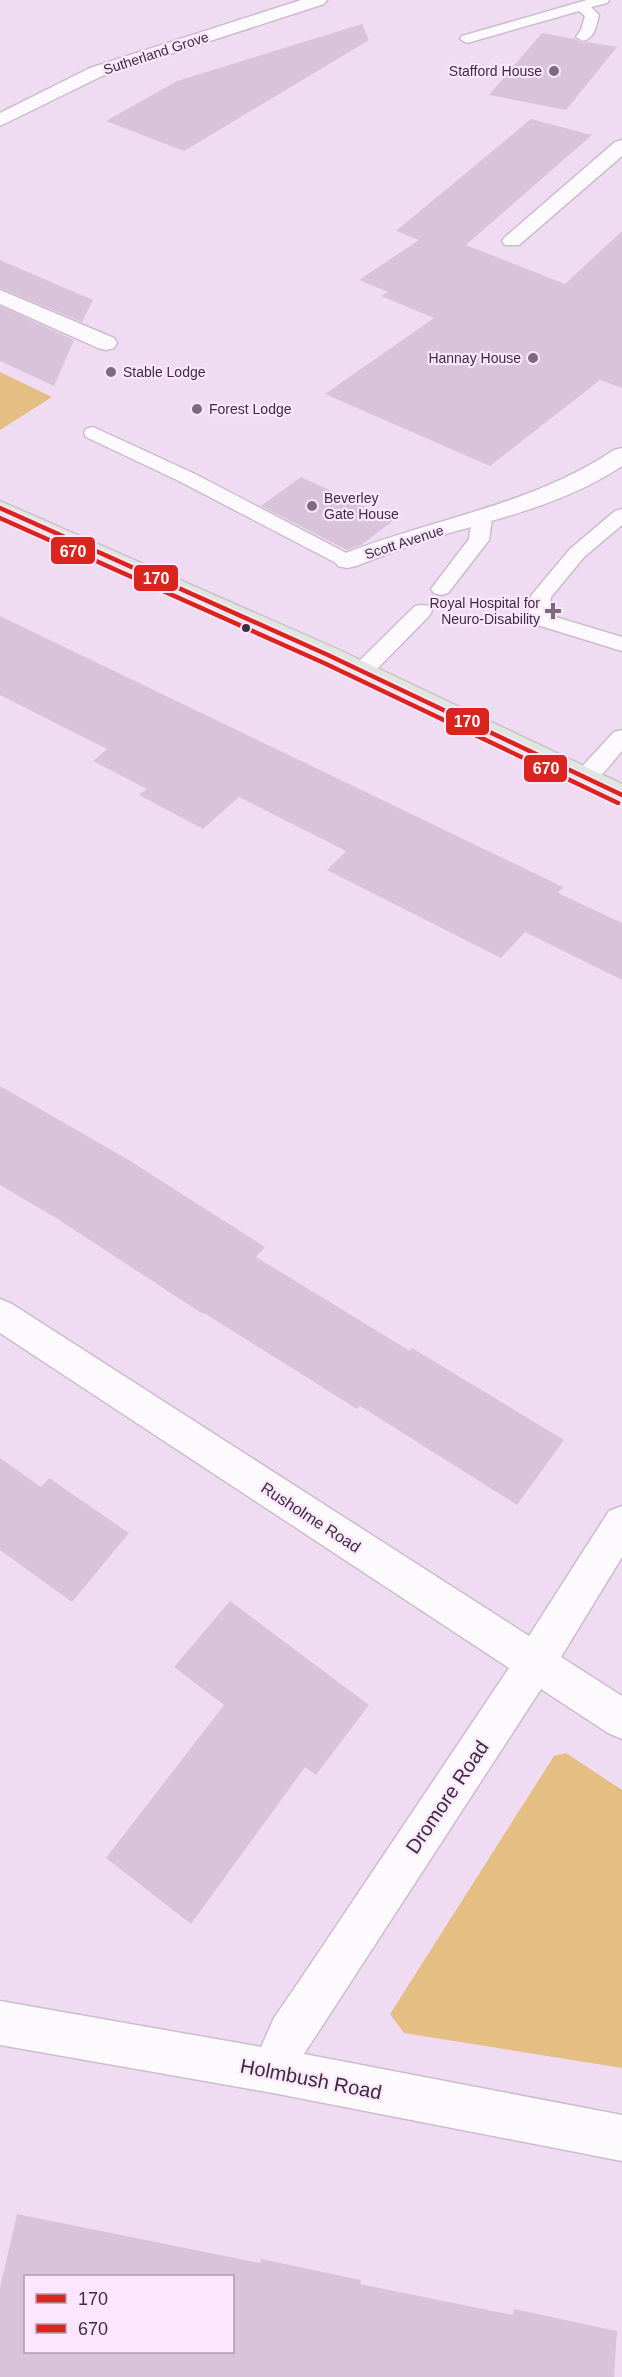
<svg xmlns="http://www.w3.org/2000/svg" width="622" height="2377" font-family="Arial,sans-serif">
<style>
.green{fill:#e4be83}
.building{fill:#d8c3da;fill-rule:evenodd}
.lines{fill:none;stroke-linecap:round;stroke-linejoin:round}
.lane-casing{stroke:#ccbccd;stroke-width:3}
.street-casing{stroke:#ccbccd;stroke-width:3}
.highway-casing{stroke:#cbc1cc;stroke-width:3}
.lane{fill:#fdfafd;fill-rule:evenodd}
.street{fill:#fdfafd;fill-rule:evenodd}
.highway{fill:#dfe7de;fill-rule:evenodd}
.bus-1-casing{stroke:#fce6fe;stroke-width:8}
.bus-2-casing{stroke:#fce6fe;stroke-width:8}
.bus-1{stroke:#dc241f;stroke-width:4.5}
.bus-2{stroke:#dc241f;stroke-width:4.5}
.poi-dot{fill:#7b6b7c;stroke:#fce6fe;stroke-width:2}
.bus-dot{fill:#3c2e3d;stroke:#fce6fe;stroke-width:2}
.labels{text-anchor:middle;stroke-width:4.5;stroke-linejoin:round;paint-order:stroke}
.far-street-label{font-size:14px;fill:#3c2e3d;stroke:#fce6fe}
.far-poi-label{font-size:14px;fill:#3c2e3d;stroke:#fce6fe;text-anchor:end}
.street-label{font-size:16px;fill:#3c2e3d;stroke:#fce6fe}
.near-street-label{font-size:20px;fill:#3c2e3d;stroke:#fce6fe}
.line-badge{stroke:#fce6fe;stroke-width:2}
.badge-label{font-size:16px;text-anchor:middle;font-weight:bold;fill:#fff}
</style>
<rect width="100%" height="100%" fill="#f0dcf2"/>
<path class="green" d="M0 372 52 397 0 430Z
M566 1753 622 1790V2068L404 2033 390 2014 554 1756Z"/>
<path class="building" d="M362 24 369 40 184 151 106 121 177 81Z
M542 33 575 39 582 43 588 42 617 47 566 110 489 95Z
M531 119 592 135 466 245 565 284 622 231V388L600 380 490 466 325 394 434 318 381 296 388 292 359 280 419 240 396 231Z
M0 260 93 300 82 322 0 288Z
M0 306 74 340 54 386 0 361Z
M301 477 394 520 361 545 347 550 261 506Z
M0 616 563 887 558 893 622 923V980L525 932 501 958 327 870 346 851 239 797 203 829 139 795 147 789 93 761 107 749 0 695Z
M0 1086 127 1159 265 1247 256 1257 410 1351 412 1348 564 1440 517 1505 360 1406 357 1409 204 1313 203 1314 56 1218 0 1185Z
M0 1458 41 1487 49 1478 129 1533 72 1602 0 1550Z
M230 1601 369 1705 316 1775 305 1767 191 1924 106 1858 224 1705 174 1667Z
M17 2214 260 2263 261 2259 361 2280 360 2284 513 2315 514 2309 617 2331 614 2377H0V2288ZM26 2277H232V2352H26Z"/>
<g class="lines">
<g class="lane-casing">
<path id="lane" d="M587 0H609L607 3 591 7 599 15C596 26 595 38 583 41L576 37 581 30 585 16 579 11 467 43 460 39 462 36Z
M93 427 193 473 354 557 357 561 354 565H340L179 481 86 437 84 433 86 429Z
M622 509V525L584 557 551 597 549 615 622 637V651L531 623 528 618 531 596 534 592 570 549 615 511Z
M482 512 489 514 492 518 489 540 448 593 441 595 434 593 431 589 469 539 472 518 475 514Z
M422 605 429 606 432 611 429 616 370 676 362 678 354 676 351 671 354 666 415 606Z
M622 730V751C610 764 596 789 576 783L573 778 576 773 614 732Z"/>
</g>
<g class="street-casing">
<path id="street" d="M301 0H327L324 4 102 76 0 126V113L90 68Z
M622 140V156L519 245H505L502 241 505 237 615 142Z
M0 290 114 338 117 343 114 348 106 350 98 348 0 304Z
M622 448V466C568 502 505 517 442 535 413 544 384 555 356 566L347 568 338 566 335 561 338 556C430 519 531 506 614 450Z
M0 1299 12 1304 529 1636 609 1511 622 1506V1557L561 1657 622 1696V1739L608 1733 541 1689 304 2054 622 2115V2161L273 2093 0 2045V2001L261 2047 274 2018 302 1977 509 1668 0 1333Z"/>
</g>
<g class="highway-casing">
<path id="highway" d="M0 501 337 649 622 784V804L319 661 0 517Z"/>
</g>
<use href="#lane" class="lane"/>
<use href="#street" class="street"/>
<use href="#highway" class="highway"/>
<g class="bus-1-casing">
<path id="bus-1" d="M0 508 328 655 622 795"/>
</g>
<g class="bus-2-casing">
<path id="bus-2" d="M0 518 324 663 618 803"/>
</g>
<use href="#bus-1" class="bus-1"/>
<use href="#bus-2" class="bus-2"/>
</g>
<g class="poi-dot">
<circle cx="554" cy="71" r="6"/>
<circle cx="533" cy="358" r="6"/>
<circle cx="111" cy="372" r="6"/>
<circle cx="197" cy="409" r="6"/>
<circle cx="312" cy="506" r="6"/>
<path d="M550 602h6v6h6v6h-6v6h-6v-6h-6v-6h6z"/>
</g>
<circle class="bus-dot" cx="246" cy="628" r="5"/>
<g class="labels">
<g class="far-street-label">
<text transform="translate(156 53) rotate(-18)" y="5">Sutherland Grove</text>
<text transform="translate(404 542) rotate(-18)" y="5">Scott Avenue</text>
</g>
<g class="far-poi-label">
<text x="542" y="76">Stafford House</text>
<text x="521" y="363">Hannay House</text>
<text x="123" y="377" text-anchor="start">Stable Lodge</text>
<text x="209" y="414" text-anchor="start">Forest Lodge</text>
<text x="324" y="503" text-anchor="start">Beverley<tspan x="324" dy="16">Gate House</tspan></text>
<text x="540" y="608">Royal Hospital for<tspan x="540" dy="16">Neuro-Disability</tspan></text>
</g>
<g class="street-label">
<text transform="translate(311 1517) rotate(33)" y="6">Rusholme Road</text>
</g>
<g class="near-street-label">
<text transform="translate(447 1797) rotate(-56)" y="7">Dromore Road</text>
<text transform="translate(311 2079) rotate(11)" y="7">Holmbush Road</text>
</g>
</g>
<g class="line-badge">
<rect x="50" y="536" width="46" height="29" rx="6" fill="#dc241f"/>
<rect x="133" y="564" width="46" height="28" rx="6" fill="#dc241f"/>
<rect x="445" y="707" width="45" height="29" rx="6" fill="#dc241f"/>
<rect x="523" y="754" width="45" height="29" rx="6" fill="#dc241f"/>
</g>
<g class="badge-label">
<text x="73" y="557">670</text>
<text x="156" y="584">170</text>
<text x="467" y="727">170</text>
<text x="546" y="774">670</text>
</g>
<rect x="24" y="2275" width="210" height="78" fill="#fce6fe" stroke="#af9cb1" stroke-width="1.5"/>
<rect x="36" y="2294" width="30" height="9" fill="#dc241f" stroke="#af9cb1" stroke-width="1.5"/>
<text x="78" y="2305" font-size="18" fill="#3c2e3d">170</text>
<rect x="36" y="2324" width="30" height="9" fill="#dc241f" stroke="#af9cb1" stroke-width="1.5"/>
<text x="78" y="2335" font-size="18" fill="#3c2e3d">670</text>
</svg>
